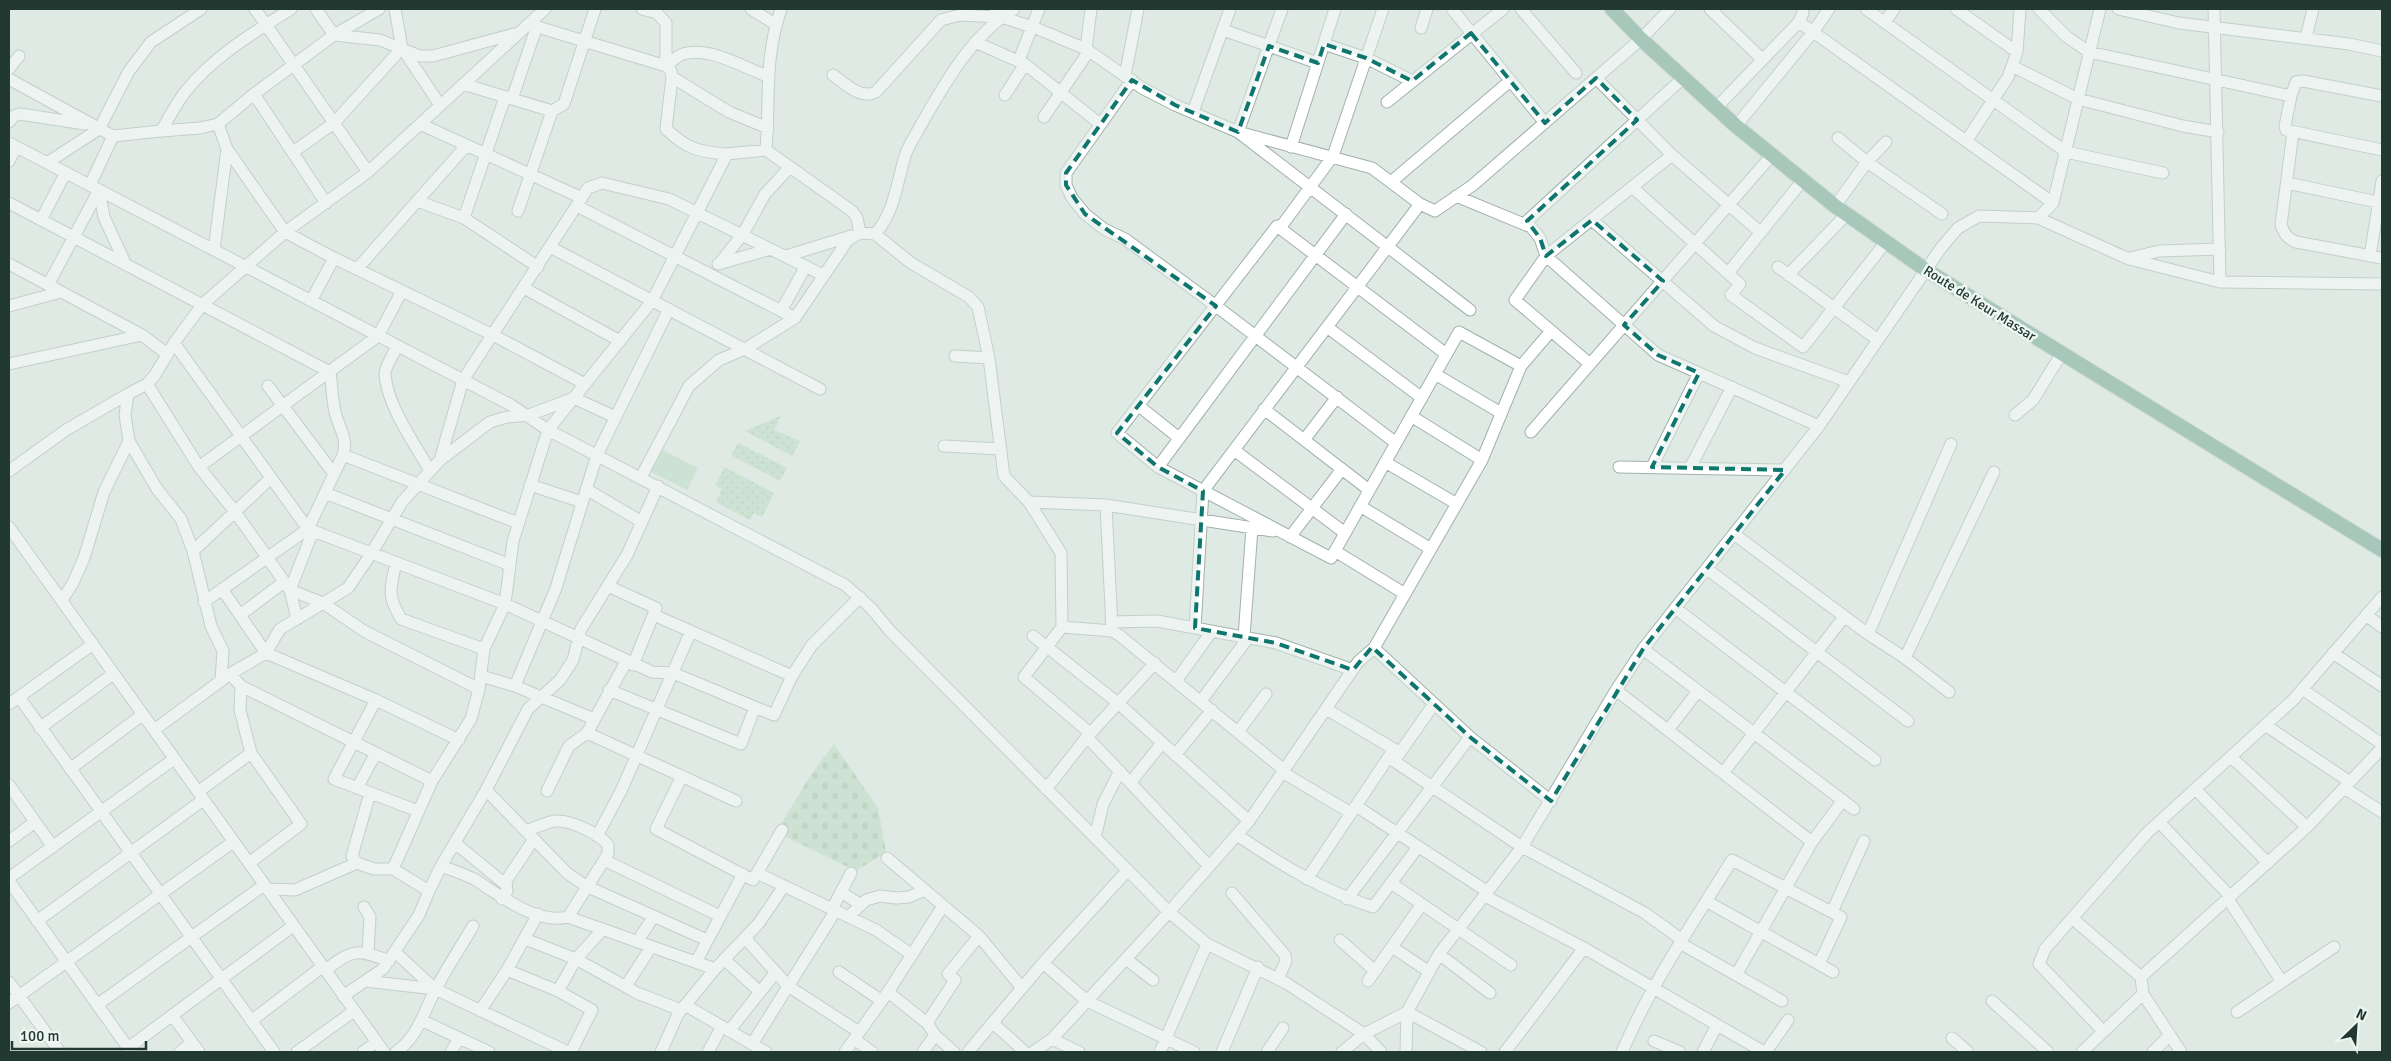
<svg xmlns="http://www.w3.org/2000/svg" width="2391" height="1061" font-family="Signika,sans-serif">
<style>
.green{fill:url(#green-dots)}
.cemetery{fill:url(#cemetery-stones)}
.pitch{fill:#b8dabf}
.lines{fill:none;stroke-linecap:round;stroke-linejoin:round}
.minor-casing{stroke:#a2b1ab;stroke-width:13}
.major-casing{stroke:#bcc4c1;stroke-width:16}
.minor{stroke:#fff;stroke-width:11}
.major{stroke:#659e8b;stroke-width:14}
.marked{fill:none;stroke:#0f766e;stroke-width:4;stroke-dasharray:10 6;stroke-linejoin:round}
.labels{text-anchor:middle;stroke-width:5;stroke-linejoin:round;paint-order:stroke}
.street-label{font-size:14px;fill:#213931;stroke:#eff7f2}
</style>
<defs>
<pattern id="green-dots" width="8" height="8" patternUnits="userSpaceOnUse" patternTransform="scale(1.25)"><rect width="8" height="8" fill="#b8dabf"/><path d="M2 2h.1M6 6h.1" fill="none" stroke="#9ebca5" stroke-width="1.8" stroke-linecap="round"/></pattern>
<pattern id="cemetery-stones" width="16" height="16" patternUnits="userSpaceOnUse" patternTransform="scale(1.25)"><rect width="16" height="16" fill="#b8dabf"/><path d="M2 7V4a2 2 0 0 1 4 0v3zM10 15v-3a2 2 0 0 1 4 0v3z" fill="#9ebca5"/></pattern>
</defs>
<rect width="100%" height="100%" fill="#dfeae4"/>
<path class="green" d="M782 415 774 430 800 441 792 456 745 431Z
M738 443 787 468 780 481 731 455Z
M725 467 774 493 762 517 754 513 750 520 716 502 722 489 715 485Z"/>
<path class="cemetery" d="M834 744 878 808 886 852 856 871 782 835 780 826 810 776Z"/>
<path class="pitch" d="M661 449 698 468 687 490 649 471Z"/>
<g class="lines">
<g class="minor-casing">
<path id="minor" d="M255 9 368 172
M316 9 334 35 380 40 420 56H433L514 34
M395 9 402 48 440 105
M642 9 657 13 666 23V66
M751 9 775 24
M781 9C764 58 770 100 766 150L852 211 857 218 860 233
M995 9 1001 17 1033 27 1086 49 1142 88 1175 105 1238 132 1372 168 1420 204 1435 211 1473 185 1641 39 1670 9
M1282 9 1238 132 1470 310
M1452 9 1545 123
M1521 9 1576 73
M1710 9 1762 59
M1866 9 2066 152 2163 173
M1956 9 2017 52
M2039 9 2067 37 2089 52 2291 96 2296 82 2303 81 2382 96
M2118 9 2179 23 2349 44 2382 51
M2214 9 2220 282
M1799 22 2053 203
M1885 22 1894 9
M1421 28 1427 9
M1223 30 1318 63
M2306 38 2313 9
M975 42 1025 64 1100 124
M1324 44 1366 58 1412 81
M1086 49 1091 9
M1019 60 1039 9
M666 66C671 62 677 56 683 54 709 46 743 67 767 76
M2012 66 2078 99 2183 126 2218 132
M9 69 19 56
M833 75C846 84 861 100 876 92L941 20 960 15 1001 17
M1125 76 1138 9
M672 77 729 112 768 128
M1596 78 1672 155 1760 232
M9 79 113 136 161 131C169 118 176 104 185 92 214 56 253 33 291 9
M1132 80 1066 173V185L1072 198 1085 214 1104 229 1125 239 1216 306 1396 443
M463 84 552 111 564 104 595 9
M254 94 326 203
M1005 95 1025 64
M2291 96 2285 126 2286 130 2382 150
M512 99 537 26
M1387 102 1503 9
M1716 108 1799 22 1803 13 1802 9
M1193 112 1230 9
M1044 117 1089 51
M9 122 14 116 20 114 85 124
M420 124 582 198
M1736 126 1813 32 1829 9
M161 131 200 128 218 124 254 94 334 35 379 9
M2293 132 2281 225C2285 235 2287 238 2296 242L2382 258
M1838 138 1867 162 1942 214
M1967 140 2008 77 2017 52 2020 9
M9 143 511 405 548 430 845 585 871 608 890 631 1169 912 1207 944 1286 983 1364 1034 1381 1052
M1291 147 1335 9
M227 149 285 232 334 258 311 301
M293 152 334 123 402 48
M727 154 766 150
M9 161 16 147
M47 163 99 129 129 71 151 42 201 9
M1391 182 1510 81
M2287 183 2382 203
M90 185 113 136
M1632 187 1740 284 1731 295 1803 347 1886 242
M1456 196 1531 227 1540 238 1546 256 1658 355 1819 426
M417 201 464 218 538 267
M9 203 330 372C332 385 332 399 335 412 339 429 348 437 343 455L308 529 204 602
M577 206 795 318
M1835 206 1867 162 1886 142
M518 211 552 111
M464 218 505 97
M2038 218 2129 259 2220 282 2382 284
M41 220 66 172
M1592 220 1714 326 1755 348 1849 382
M1525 223 1683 78
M1280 228 1333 156 1383 9
M875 234C895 213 897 180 906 153 910 143 917 133 922 123 946 81 972 35 1014 9
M550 247 820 389
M214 250 227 149 218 124
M786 256 851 236
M2370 256 2382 181
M334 258 493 335 585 384
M2130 258 2159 251 2220 249
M9 264 142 335 167 354
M718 264 771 249
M719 264 743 234 765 194 790 167
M1778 267 1878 340
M357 269 466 146
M1728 273 1803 180
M1788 275 1847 214
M48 285 99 190 104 217 126 265
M524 288 620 341
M9 306 61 292
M781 311 806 266
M1327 327 1422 398
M174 343 308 529 505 604 652 672 673 673 774 715 792 676 812 645 860 597
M397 346C394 354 385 366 385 374 387 406 415 444 430 471
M1446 354 1277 226 1117 433 1158 467 1331 558 1459 332 1521 366
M955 356 989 358
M9 364 142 335
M1590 364 1515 300 1546 256 1672 155
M1435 374 1501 413
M147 384 199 467 236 513 290 590 323 603 364 631 479 689
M268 386 334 474
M1139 406 1179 438
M1264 409 1369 490
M2015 415 2033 400 2062 353
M1411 416 1482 460
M1531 432 1772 155
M1304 440 1337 397
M129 441 157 489 181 519 193 551 211 626 223 651 221 681
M944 446 1001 449
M1234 450 1345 533
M343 455 518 523
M440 460 490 422 507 417 529 415 574 398 615 417
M1385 462 1457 504
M199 467 378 336 402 291
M1158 467 1346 214
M1619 467 1785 470
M1652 467 1699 373
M1690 468 1732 387
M9 471 66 430 128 394
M641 477 689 386 719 360 745 349 795 318 848 240 860 233 875 234 911 263 969 297 978 307 989 358 1004 476 1029 502 1061 553 1062 627 1024 677 1090 733
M530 485 582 502
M586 489 642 522
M325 493 510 565
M1029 502 1106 505 1273 531
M1106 505 1112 628
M1360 506 1431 549
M9 527 384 1052
M1734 534 1868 634 1905 658 1949 692
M1290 537 1342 469
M193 551 271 478
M1335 551 1405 594
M396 563C390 589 387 595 401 619L484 649
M1707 569 1908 721
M608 586 656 608 633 665
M222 589 266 653 376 700 459 740
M62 600 73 583 84 558 104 492 129 441 125 415 128 394 147 384 155 375 174 343 202 305 285 232 368 172 545 9
M1675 608 1875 760
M240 615 284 582
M654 615 792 676
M2366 615 2382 627
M297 619 290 590 313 531
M1111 622 1157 621 1276 643 1353 670
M1062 627 1112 631 1119 635 1284 770
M1195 628 1203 491 1420 204
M1868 634 1951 444
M1033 636 1118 703 1249 821
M1244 637 1252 528
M1374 648 1470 737 1551 801
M1643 649 1854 809
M2333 653 2382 686
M1905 658 1994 472
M230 674 241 686 432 781
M481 676 515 686 594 719
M1176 681 1212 631
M515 686 556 588 597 455 669 309
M2302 689 2382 744
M609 690 741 744 755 707
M1616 690 1812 842
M19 697 274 1052
M376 700 334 779 418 811
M1201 701 1248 638
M9 704 93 644
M1434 704 1394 761 1522 847 1645 913 1682 940
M1326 709 1399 752
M2265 725 2350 782
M40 728 113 674
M154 730 230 674 266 653 280 629 348 588 371 554 402 502 440 460 463 380 588 188 602 183 669 199 823 275
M1668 730 1698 691
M1238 732 1266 694
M587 733 736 801
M1087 737 1209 866
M1175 755 1212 710
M2231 757 2307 827
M70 769 142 715
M1282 772 1351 813
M1723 773 1844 617
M682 776 656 829 753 880 782 830
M1131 782 1162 743
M9 785 53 847
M357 788 376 753
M2344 788 2382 812
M1046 789 1087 737 1155 663
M2195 789 2268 863
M486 790 567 873 586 886 707 940
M547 791 569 746 587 733 626 662
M198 792 251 753 240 710 241 686
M1356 806 1488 892
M2159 822 2230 896
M526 831C535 828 546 822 556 821 571 820 599 834 608 845V854L568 917
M1237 835C1280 864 1324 891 1373 907L1418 847
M597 836 621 791 691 631
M1095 838 1103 804 1120 771
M9 841 35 822
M455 843 505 884
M887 858 979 936 1022 988
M604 860 720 916
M249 863 301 824 251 753
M357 863 352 856 370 793
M441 866C452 870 464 874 474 879 500 895 536 925 568 917L715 969
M393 869 432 781 471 719 479 689 484 649 505 604 513 541 548 430 652 301 727 154C699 152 687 149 666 129L672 77 671 71 666 66 528 24
M757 873 876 930 912 955
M9 878 174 759
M1307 879 1394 749
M9 881 131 1052
M1391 883 1511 965
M267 889 295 890 357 863 374 869H393L429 891 441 866 486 790 528 709 560 680 573 660 581 629 627 555 658 486
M841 892 861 905
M1232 893 1285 955 1286 961 1278 979
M1485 896 1584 948 1764 1052
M502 899 507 891 506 881 534 839
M1347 899 1470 737
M2228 899 2282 982
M1706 901 1833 972
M364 907 370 917 368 953
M832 909 851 873
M1832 912 1864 841
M848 917 866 900 880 896 896 898 909 897 925 890
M2073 919 2141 977 2143 994 2181 1052
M37 921 203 800
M745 938 788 986 859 1032
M525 939 576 959 637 993 681 1010
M1340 940 1375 971
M637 942 654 916
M1680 943 1782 1001
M1392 947 1428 971
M395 952 435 989 568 1052
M1439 954 1490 993
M724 959 760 992
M1126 959 1153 980
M696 962 743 874
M1043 963 1087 1001 1194 1052
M325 970C353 950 355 948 389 961
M507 970 558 991 592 1010 571 1052
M839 972 882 1001
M1736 975 1812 842 1843 800
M2141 977 2307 827 2382 748
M365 981 435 989
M1368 981 1422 904
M9 982 60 1052
M626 986 651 947
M558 991 576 959 603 929
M888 992 927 1023
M343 996 383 969 419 915 429 891
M1992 1001 2048 1052
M9 1003 233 842
M97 1005 264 885
M685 1005 766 1052
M480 1011 507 970 538 914
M1407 1012 1481 1052
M2237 1012 2334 947
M172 1015 199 1052
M251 1021 322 967
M423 1021 489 1052
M993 1023 1025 1052
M729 1031 776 972
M2103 1031 2039 964 2045 949 2147 833 2293 700 2382 597
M1952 1038 1968 1052
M854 1039 872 1052
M1052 1039 1079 1052
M1654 1041 1680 1052
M752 1044 836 910
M128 1048 293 926
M180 1052 192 1043
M297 1052 354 1011
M363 1052 376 1042
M396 1052C419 1036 423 1012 436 989 447 967 461 947 473 926
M451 1052 459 1038
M661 1052 678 1014 715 969 759 923 784 886
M708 1052 722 1026
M845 1052 888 992 943 906
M923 1052 935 1035
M954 1052 935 1035 927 1023 955 980 948 974 979 936
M968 1052 1043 963 1128 870
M1033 1052 1052 1039 1087 1001 1169 912 1249 821 1358 662 1374 648 1482 460 1521 366 1551 331
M1160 1052 1207 944
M1222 1052 1258 967
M1267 1052 1283 1028
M1342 1052 1364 1034 1407 1012
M1406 1052 1407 1012 1439 954 1522 847 1616 690 1643 649 1819 426 1941 248 1958 228 1979 216 2038 218 2053 203 2100 9
M1505 1052 1584 948
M1622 1052C1651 984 1693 923 1732 860L1841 917 1819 964
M1703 1052 1717 1025
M1766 1052 1788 1020
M2082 1052 2143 994
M2153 1052 2170 1035"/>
</g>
<g class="major-casing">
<path id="major" d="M1612 9 1641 39 1736 126 1835 206 1926 270 2382 550"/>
</g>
<use href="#minor" class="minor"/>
<use href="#major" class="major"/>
</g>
<path d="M0 0H2391V1061H0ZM1471 33 1545 123 1596 78 1637 120 1527 221 1540 238 1546 256 1592 220 1663 281 1624 325 1658 355 1699 373 1652 467 1785 470 1643 649 1551 801 1470 737 1372 647 1353 670 1276 643 1195 628 1203 491 1158 467 1117 433 1216 306 1085 214 1066 185V173L1132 80 1175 105 1238 132 1269 46 1318 63 1324 44 1366 58 1412 81Z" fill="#dfeae4" fill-opacity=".55" fill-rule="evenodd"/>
<path class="marked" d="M1471 33 1545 123 1596 78 1637 120 1527 221 1540 238 1546 256 1592 220 1663 281 1624 325 1658 355 1699 373 1652 467 1785 470 1643 649 1551 801 1470 737 1372 647 1353 670 1276 643 1195 628 1203 491 1158 467 1117 433 1216 306 1085 214 1066 185V173L1132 80 1175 105 1238 132 1269 46 1318 63 1324 44 1366 58 1412 81Z"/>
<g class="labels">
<g class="street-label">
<text transform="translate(1980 303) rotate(32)" y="5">Route de Keur Massar</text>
</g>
</g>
<rect width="2391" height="1061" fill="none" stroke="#213931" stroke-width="20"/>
<g transform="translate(2356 1026) rotate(25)" stroke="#eff7f2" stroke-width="4" paint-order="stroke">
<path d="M0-4L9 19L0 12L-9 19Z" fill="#213931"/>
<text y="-8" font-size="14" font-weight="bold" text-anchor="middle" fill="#213931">N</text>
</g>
<path d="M12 1041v8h134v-8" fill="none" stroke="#213931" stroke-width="2.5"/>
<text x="20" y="1041" font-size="15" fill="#213931" stroke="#eff7f2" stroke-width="4" paint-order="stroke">100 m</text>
</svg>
